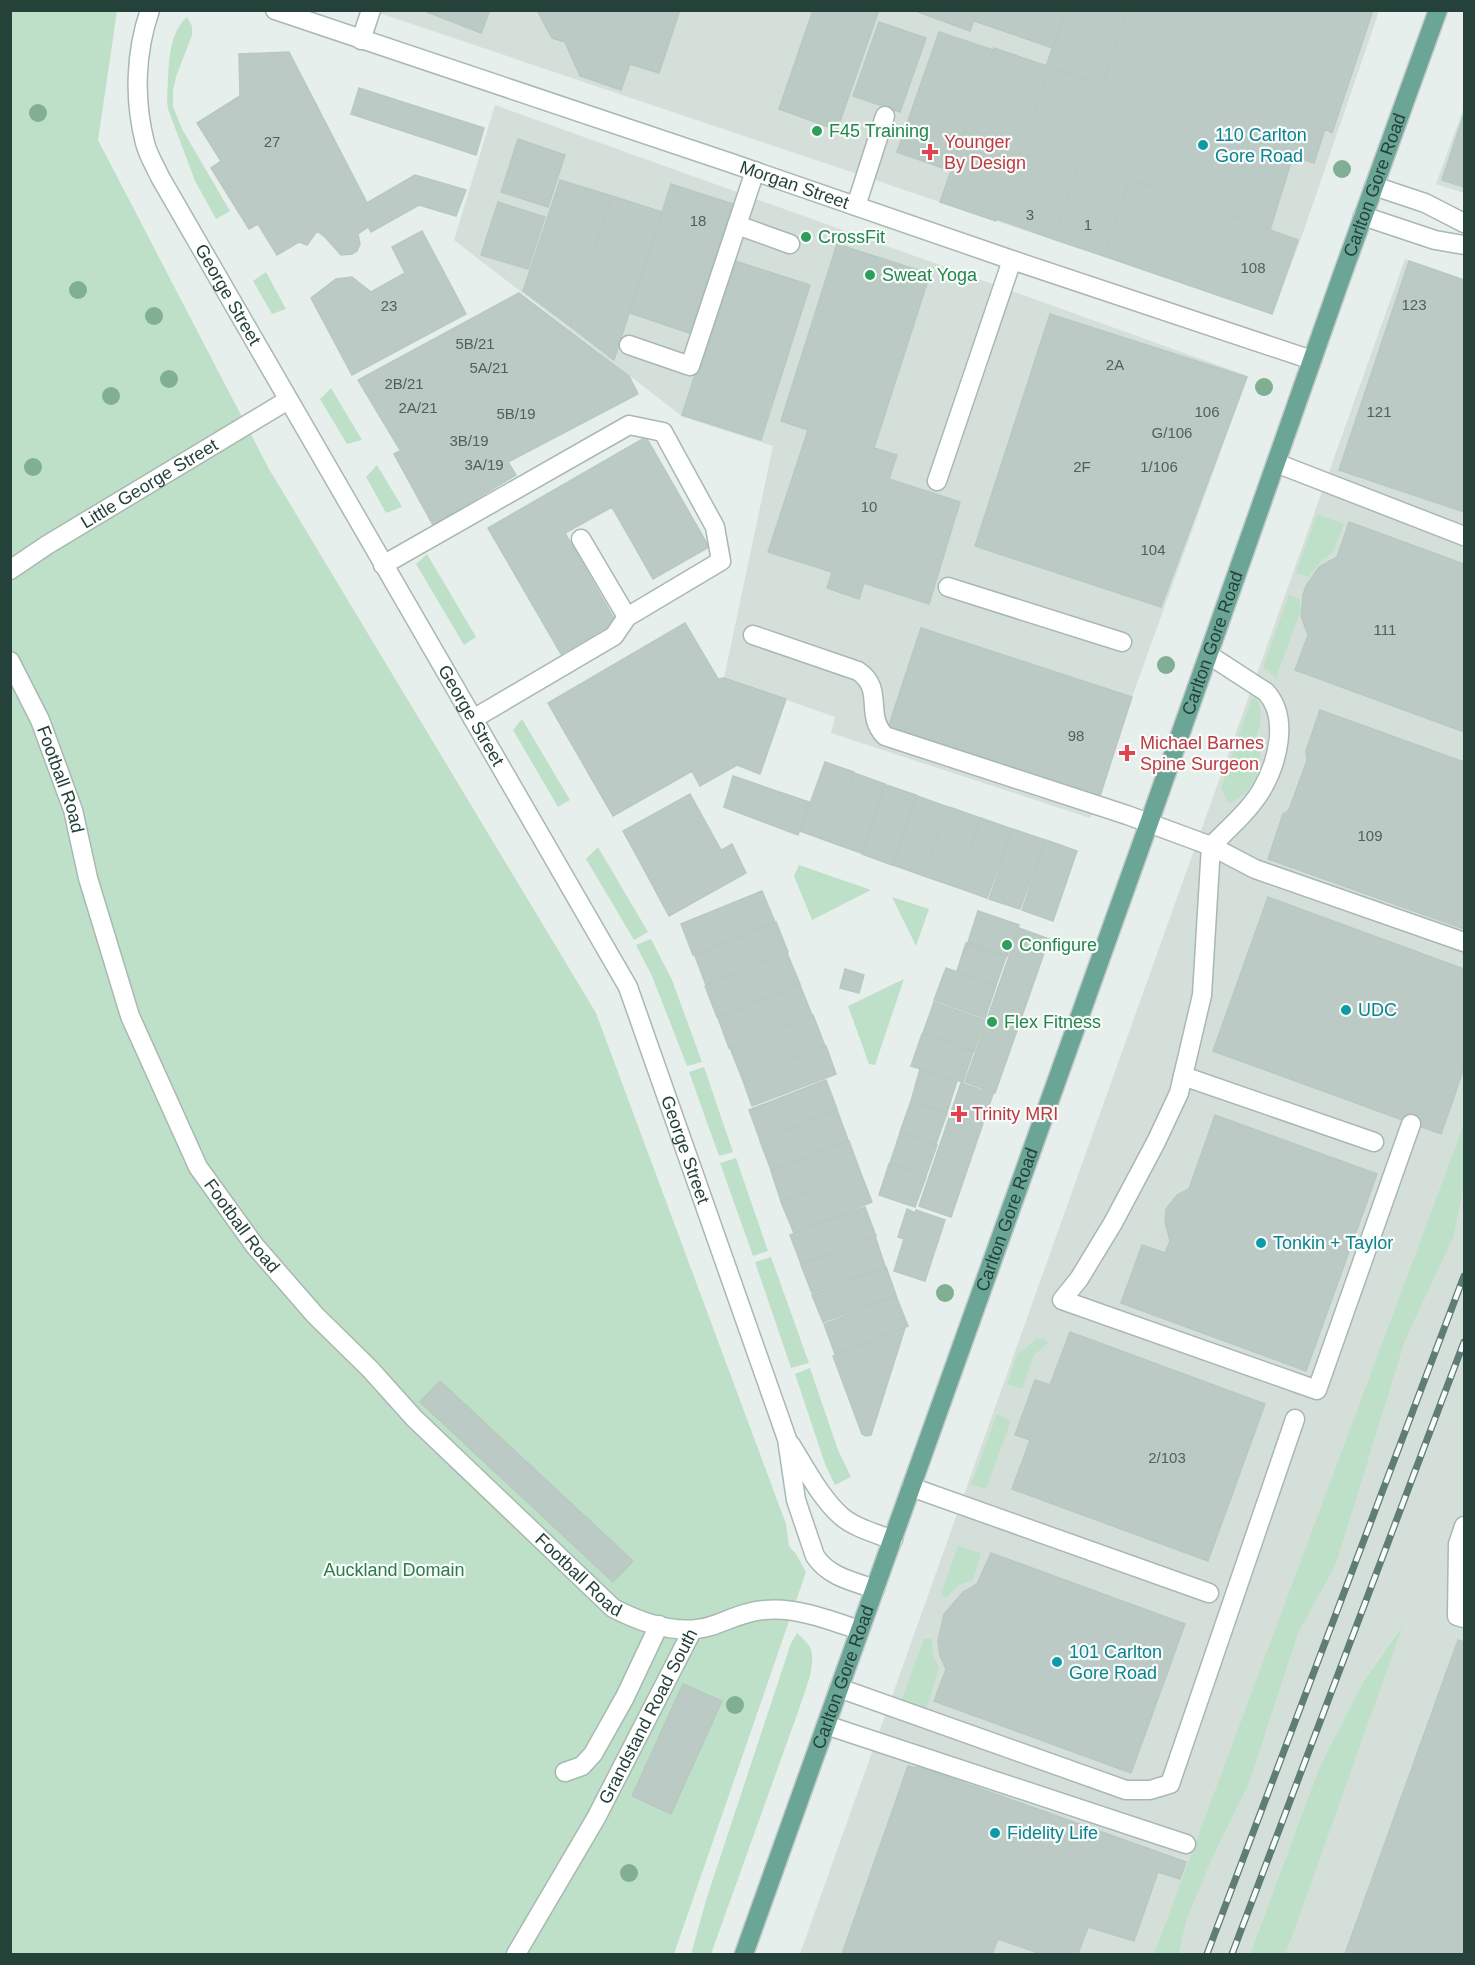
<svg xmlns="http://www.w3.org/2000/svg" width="1475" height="1965" font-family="Helvetica,sans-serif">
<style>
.built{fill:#d4dfda}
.green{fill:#bfe0c8}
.building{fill:#bbcac4;stroke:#b8c9c2;stroke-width:1.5}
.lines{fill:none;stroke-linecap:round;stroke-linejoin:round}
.minor-casing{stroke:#a8b8b2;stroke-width:21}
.major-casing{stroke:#c2cac8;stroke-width:21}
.minor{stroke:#fff;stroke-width:18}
.major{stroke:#6aa596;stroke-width:18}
.rail-casing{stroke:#5f7d75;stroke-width:7}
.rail{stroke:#f7fbf9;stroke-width:4.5;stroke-dasharray:14;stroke-linecap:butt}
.tree{fill:#80af93}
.leisure-dot{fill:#2e9e5b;stroke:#f7fbf9;stroke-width:2}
.culture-dot{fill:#0f9aa8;stroke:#f7fbf9;stroke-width:2}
.health-dot{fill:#e0444e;stroke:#f7fbf9;stroke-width:2}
.labels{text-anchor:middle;stroke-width:4.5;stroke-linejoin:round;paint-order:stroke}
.number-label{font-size:15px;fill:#4a645c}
.leisure-label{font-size:18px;fill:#27864d;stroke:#f7fbf9;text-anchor:start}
.culture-label{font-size:18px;fill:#0d838f;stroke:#f7fbf9;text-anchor:start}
.health-label{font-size:18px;fill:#be3a42;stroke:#f7fbf9;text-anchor:start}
.street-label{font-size:18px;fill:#24423a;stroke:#f7fbf9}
.park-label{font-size:18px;fill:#2d7a4b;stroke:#f7fbf9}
</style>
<rect width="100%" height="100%" fill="#e6efeb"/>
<path class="built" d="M373 11H1379L1304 230 1273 314Z
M495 105 1248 376 1132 697 1099 799 1090 818 831 733 835 717 724 678 773 446 683 417 454 240Z
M1464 107V193L1436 184Z
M1405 259 1464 279V1954H1286L1401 1627 1363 1682 1319 1768 1250 1954H800Z"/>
<path class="green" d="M11 11H117L98 140 269 469 596 1013 786 1524 789 1546 796 1554 806 1572 674 1954H11Z
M187 17 192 26V35L176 77 173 91V106L182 129 230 211 216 219 195 181 168 109 167 100C169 74 166 35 187 17Z
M266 272 286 309 272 314 253 281Z
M331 388 362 440 347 444 320 399Z
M377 465 402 507 386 513 366 477Z
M1317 514 1344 524 1333 552 1321 561 1309 577 1296 573Z
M427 554 476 637 464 645 416 564Z
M1289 595 1300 599V612L1276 678 1263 667Z
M1252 697 1257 699C1263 711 1261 724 1256 737 1268 763 1255 792 1229 804L1221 788Z
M522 719 570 800 558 807 513 730Z
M598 847 648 932 634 940 586 859Z
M799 865 871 890 812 920 794 876Z
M892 897 929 909 916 946Z
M651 939 672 980 702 1062 687 1066 652 976 636 945Z
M904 979 875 1065 869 1064 848 1006Z
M704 1067 733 1152 719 1156 689 1072Z
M1464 1124V1186L1453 1238 1405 1340 1336 1564 1298 1633 1249 1783 1213 1856 1186 1921 1179 1954H1154Z
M736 1158 768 1251 753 1256 720 1163Z
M771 1257 809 1363 791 1368 755 1262Z
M1037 1338 1044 1339 1048 1343 1034 1355 1022 1389 1007 1384 1017 1355Z
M810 1368 838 1450 851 1477 835 1485 825 1464 795 1374Z
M997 1414 1011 1421 986 1489 971 1485Z
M958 1546 981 1553 973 1580 958 1585 946 1598 941 1593Z
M1403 1625 1286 1954H1250L1319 1768 1363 1682Z
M797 1633C801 1637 807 1642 810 1647 818 1664 803 1695 798 1712L711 1954H691L707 1897 791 1643Z
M924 1639H932L933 1655 939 1668 926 1710 901 1701Z"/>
<path class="building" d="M422 10H490L481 33Z
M537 10H680L659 73 630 64 621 90 580 76 565 42 552 38Z
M813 10H879L837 130 779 109Z
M913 10H977L970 31Z
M977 10H1066L1053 48 974 21Z
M1066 10H1128L1102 86 1046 66Z
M1128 10H1373L1332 133 1325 129 1314 163 1293 156 1270 230 1130 179 1104 256 1053 239 1106 87 1102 86Z
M879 22 926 38 900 112 853 96Z
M939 32 993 50 951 171 897 152Z
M994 48 1050 67 996 221 940 202Z
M289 52 367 203 358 208 368 227 358 234 360 244 357 251 352 254 341 255 325 237 317 231 307 245 299 242 277 255 258 224 249 229 211 168 221 161 197 123 240 96 239 54Z
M1050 67 1106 87 1053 239 997 219Z
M359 88 484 128 476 155 351 114Z
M1464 114V187L1442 180Z
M518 139 565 155 548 207 501 192Z
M415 175 466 190 456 216 419 205 371 232 358 208Z
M1130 179 1298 240 1272 314 1104 256Z
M560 180 612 196 570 326 523 291Z
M671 184 733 204 692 334 630 313Z
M612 196 662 212 614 360 570 326Z
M498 202 545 217 528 269 481 255Z
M422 231 466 314 352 375 311 298 336 279 352 277 371 292 405 273 392 247Z
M837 244 930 274 874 448 897 455 889 479 960 502 929 604 864 583 859 599 827 588 832 572 768 552 808 430 781 421Z
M732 260 810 285 761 440 682 415Z
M1409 261 1464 280V512L1339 470Z
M519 293 585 343 400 450 358 380Z
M1050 314 1247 377 1161 607 975 546Z
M585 343 629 376 638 394 508 462 516 475 433 525 394 454Z
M646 437 709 547 653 579 612 507 565 533 616 622 561 654 488 528Z
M1349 522 1464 564V732L1295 670 1308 635 1301 616 1303 595 1306 586 1319 567 1337 557Z
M685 623 718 679 724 678 786 699 760 774 737 765 700 786 692 771 613 816 548 703Z
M921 628 1132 697 1099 799 887 731Z
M1320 710 1464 762V929L1268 859 1283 814 1289 810 1307 760 1306 751Z
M825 762 854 772 830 842 800 831Z
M854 773 885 784 861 853 830 842Z
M733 776 809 802 798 835 724 807Z
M886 785 916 795 892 865 862 854Z
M690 794 706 823 639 860 623 831Z
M917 796 948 807 924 876 893 865Z
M949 807 980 818 956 887 924 876Z
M981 818 1012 829 987 898 956 887Z
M706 823 721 850 654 888 639 860Z
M1013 829 1045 840 1020 909 989 899Z
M1046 840 1077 851 1053 921 1022 910Z
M732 844 746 873 669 916 654 888Z
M762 891 775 922 693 955 681 924Z
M1268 897 1464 969V1068L1441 1134 1213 1051Z
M978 911 1019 925 1007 956 968 942Z
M776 922 788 952 706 985 695 956Z
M1019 928 1049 939 995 1093 965 1082Z
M966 943 1006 957 996 985 957 971Z
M787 953 800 984 717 1017 705 986Z
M946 968 996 986 985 1018 934 1000Z
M845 969 864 975 859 993 840 988Z
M800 985 812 1015 729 1048 718 1018Z
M934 1002 985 1020 974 1051 923 1033Z
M813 1015 825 1046 742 1078 730 1048Z
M922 1034 973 1052 963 1082 911 1066Z
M826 1046 836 1074 752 1106 742 1078Z
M920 1069 957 1081 947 1112 911 1101Z
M826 1080 837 1109 760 1140 749 1110Z
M961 1083 993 1094 951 1217 919 1206Z
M911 1101 947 1113 936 1144 900 1132Z
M837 1110 848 1140 771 1170 760 1141Z
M1215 1115 1377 1174 1306 1371 1121 1303 1142 1245 1165 1253 1170 1241 1165 1222 1166 1209 1177 1195 1189 1189Z
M900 1133 937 1145 926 1176 890 1163Z
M849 1141 860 1171 781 1201 771 1171Z
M889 1164 926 1177 915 1207 879 1195Z
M860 1171 872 1202 794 1233 781 1202Z
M865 1207 876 1236 801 1264 790 1235Z
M907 1209 915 1213 916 1210 945 1220 925 1281 894 1271 904 1239 898 1237Z
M875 1236 885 1266 812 1293 801 1265Z
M886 1267 896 1295 823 1322 812 1295Z
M896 1296 908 1326 835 1354 824 1324Z
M905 1328 871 1435 866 1436 862 1434 833 1356Z
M1070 1332 1265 1404 1208 1561 1012 1489 1030 1440 1015 1435 1035 1380 1050 1385Z
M440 1381 633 1561 613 1582 420 1402Z
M991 1553 1185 1624 1131 1773 934 1701 946 1669 940 1656 938 1641 944 1614 963 1592 977 1584Z
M1458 1640 1464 1642V1954H1345Z
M683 1684 722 1701 671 1814 632 1796Z
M908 1766 916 1768 917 1766 1186 1862 1180 1879 1158 1872 1134 1941 1088 1927 1078 1954H1041L998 1939 992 1954H842Z"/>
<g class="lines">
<g class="minor-casing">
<g id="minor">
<path id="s1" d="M150 10C135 53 134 100 145 143 148 155 155 166 160 177L628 987 787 1439 796 1500 815 1556C829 1577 852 1581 875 1589"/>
<path id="s2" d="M275 10 728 162 1012 260 1312 360"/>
<path d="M361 40 371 10"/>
<path d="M1374 186 1425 203 1464 223"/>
<path d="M856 206 885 116"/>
<path d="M1363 216 1435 240 1464 245"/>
<path d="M737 225 790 244"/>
<path d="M629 345 690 366 755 171"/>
<path d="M1276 463 1464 536"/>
<path d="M937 481 1012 260"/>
<path d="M581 539 627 617"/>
<path d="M383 565 629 425 663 432 715 527 721 561 627 617 614 636 473 719"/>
<path id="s3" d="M10 570 47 545 288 400"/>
<path d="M948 587 1122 642"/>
<path d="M753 635 858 671C885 689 864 715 885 736L1127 815 1211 846 1255 869 1464 942"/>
<path d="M1209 655 1266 692C1290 718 1277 764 1261 791 1248 812 1228 829 1211 846L1202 995 1179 1093 1156 1142 1113 1223 1079 1279 1062 1300 1317 1390 1411 1124"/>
<path id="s4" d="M10 661 40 720 73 810 88 878 130 1016 198 1167 255 1246 315 1315 370 1369 414 1418 613 1608C642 1623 679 1636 711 1626 729 1620 746 1611 765 1610 796 1607 830 1620 859 1630"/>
<path d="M1183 1076 1374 1142"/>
<path d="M791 1445C806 1469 820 1497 841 1516 855 1528 875 1533 893 1540"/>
<path d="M911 1487 1209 1593"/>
<path d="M1464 1526 1458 1544 1457 1616 1464 1618"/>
<path d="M839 1688 1126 1790H1150L1170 1784 1295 1419"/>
<path d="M826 1725 1186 1844"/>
<path d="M565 1772 582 1766 593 1754 625 1697 659 1625"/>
<path id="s5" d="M516 1954 596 1818 692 1631"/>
</g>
</g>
<g class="major-casing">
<g id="major">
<path id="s6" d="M744 1954 1149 823 1341 278 1438 10"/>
</g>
</g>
<use href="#minor" class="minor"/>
<use href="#major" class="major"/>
<g class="rail-casing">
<path id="rail" d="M1207 1954 1464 1276
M1232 1954 1464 1342"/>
</g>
<use href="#rail" class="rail"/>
</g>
<g class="tree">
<circle cx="38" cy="113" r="9"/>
<circle cx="1342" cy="169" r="9"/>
<circle cx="78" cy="290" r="9"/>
<circle cx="154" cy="316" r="9"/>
<circle cx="169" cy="379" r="9"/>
<circle cx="1264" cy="387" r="9"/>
<circle cx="111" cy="396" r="9"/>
<circle cx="33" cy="467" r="9"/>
<circle cx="1166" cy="665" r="9"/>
<circle cx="945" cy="1293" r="9"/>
<circle cx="735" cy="1705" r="9"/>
<circle cx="629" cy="1873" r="9"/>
</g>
<g class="leisure-dot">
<circle cx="817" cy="131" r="6"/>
<circle cx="806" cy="237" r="6"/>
<circle cx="870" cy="275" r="6"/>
<circle cx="1007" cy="945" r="6"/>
<circle cx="992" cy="1022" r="6"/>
</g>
<g class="culture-dot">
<circle cx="1203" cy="145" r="6"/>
<circle cx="1346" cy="1010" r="6"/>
<circle cx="1261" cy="1243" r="6"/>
<circle cx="1057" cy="1662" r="6"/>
<circle cx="995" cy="1833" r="6"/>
</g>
<g class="health-dot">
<path d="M927 143h6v6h6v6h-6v6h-6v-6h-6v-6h6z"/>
<path d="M1124 744h6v6h6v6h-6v6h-6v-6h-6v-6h6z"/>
<path d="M956 1105h6v6h6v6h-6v6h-6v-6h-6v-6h6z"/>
</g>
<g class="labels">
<g class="number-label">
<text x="272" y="147">27</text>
<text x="1030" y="220">3</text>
<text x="698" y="226">18</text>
<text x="1088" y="230">1</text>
<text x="1253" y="273">108</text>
<text x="1414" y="310">123</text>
<text x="389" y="311">23</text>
<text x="475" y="349">5B/21</text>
<text x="1115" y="370">2A</text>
<text x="489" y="373">5A/21</text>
<text x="404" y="389">2B/21</text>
<text x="418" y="413">2A/21</text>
<text x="1207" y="417">106</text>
<text x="1379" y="417">121</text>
<text x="516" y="419">5B/19</text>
<text x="1172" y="438">G/106</text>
<text x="469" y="446">3B/19</text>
<text x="484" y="470">3A/19</text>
<text x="1082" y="472">2F</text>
<text x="1159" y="472">1/106</text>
<text x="869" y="512">10</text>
<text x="1153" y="555">104</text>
<text x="1385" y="635">111</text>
<text x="1076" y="741">98</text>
<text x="1370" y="841">109</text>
<text x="1167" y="1463">2/103</text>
</g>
<g class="leisure-label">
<text x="829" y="137">F45 Training</text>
<text x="818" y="243">CrossFit</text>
<text x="882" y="281">Sweat Yoga</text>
<text x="1019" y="951">Configure</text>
<text x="1004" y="1028">Flex Fitness</text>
</g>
<g class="culture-label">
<text x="1215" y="141">110 Carlton<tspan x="1215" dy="21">Gore Road</tspan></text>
<text x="1358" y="1016">UDC</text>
<text x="1273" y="1249">Tonkin + Taylor</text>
<text x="1069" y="1658">101 Carlton<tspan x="1069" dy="21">Gore Road</tspan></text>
<text x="1007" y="1839">Fidelity Life</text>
</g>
<g class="health-label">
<text x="944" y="148">Younger<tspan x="944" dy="21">By Design</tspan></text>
<text x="1140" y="749">Michael Barnes<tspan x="1140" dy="21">Spine Surgeon</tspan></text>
<text x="972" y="1120">Trinity MRI</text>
</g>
<g class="street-label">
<text dy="6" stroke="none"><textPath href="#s2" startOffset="548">Morgan Street</textPath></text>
<text dy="6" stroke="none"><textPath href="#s6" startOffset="1878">Carlton Gore Road</textPath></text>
<text dy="6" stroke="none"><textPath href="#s1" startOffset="308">George Street</textPath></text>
<text dy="6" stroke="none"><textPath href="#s3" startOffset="164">Little George Street</textPath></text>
<text dy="6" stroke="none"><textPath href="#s6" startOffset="1392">Carlton Gore Road</textPath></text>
<text dy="6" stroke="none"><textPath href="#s1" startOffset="794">George Street</textPath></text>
<text dy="6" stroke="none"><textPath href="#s4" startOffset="129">Football Road</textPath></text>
<text dy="6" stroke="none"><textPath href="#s1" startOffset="1280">George Street</textPath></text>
<text dy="6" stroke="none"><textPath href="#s6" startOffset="780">Carlton Gore Road</textPath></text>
<text dy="6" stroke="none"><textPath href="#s4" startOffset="615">Football Road</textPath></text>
<text dy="6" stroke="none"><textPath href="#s4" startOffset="1101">Football Road</textPath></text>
<text dy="6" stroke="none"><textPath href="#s6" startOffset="294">Carlton Gore Road</textPath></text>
<text dy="6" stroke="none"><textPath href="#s5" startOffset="272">Grandstand Road South</textPath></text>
</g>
<g class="park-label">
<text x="394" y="1576">Auckland Domain</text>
</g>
</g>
<rect width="1475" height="1965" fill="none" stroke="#24423a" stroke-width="24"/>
</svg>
